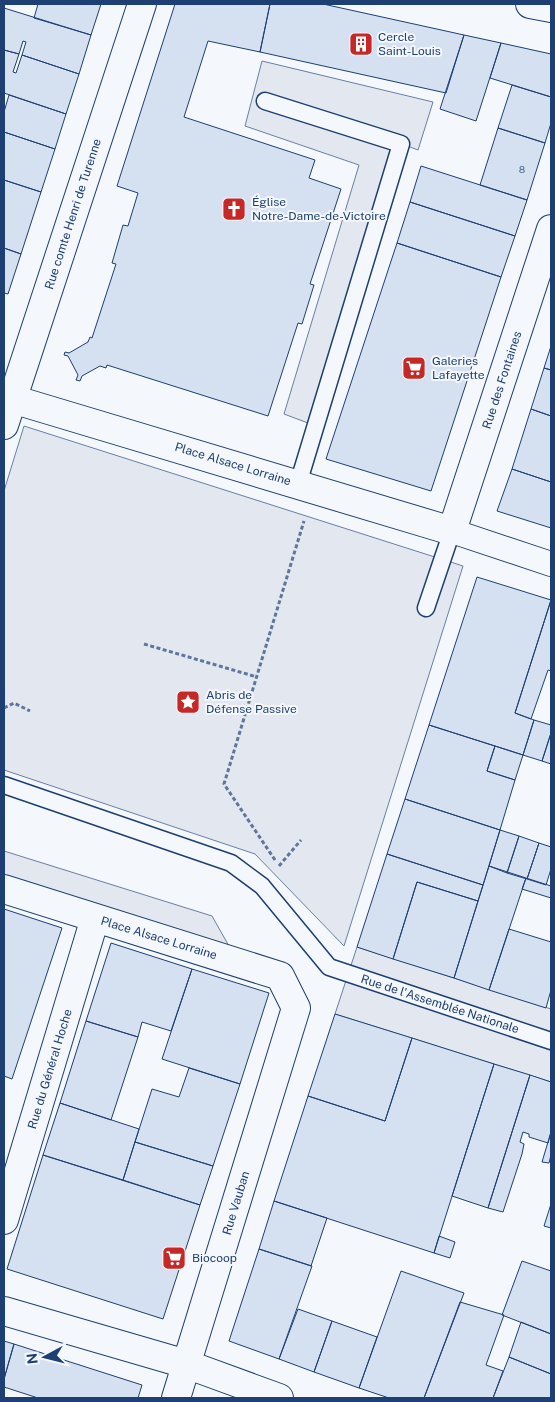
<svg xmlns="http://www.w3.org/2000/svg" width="555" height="1402" font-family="'Public Sans',sans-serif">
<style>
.parking{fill:#e3e8f0;stroke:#687fa3}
.building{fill:#d5e0f0;stroke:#1d3f73}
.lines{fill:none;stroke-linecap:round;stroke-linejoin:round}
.service-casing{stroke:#1d3f73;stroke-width:19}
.pedestrian-casing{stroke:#1d3f73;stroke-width:26}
.minor-casing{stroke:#1d3f73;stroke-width:30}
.path{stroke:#5e769c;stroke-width:3;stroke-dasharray:4 2.5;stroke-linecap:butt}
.service{stroke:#f4f7fb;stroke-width:16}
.pedestrian{stroke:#f4f7fb;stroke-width:24}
.minor{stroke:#f4f7fb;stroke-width:28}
.labels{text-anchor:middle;stroke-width:4;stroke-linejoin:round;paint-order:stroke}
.number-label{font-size:10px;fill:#4b6792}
.poi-label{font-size:12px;fill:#1d3f73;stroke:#f4f7fb;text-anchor:start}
.street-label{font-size:12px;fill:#1d3f73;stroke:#f4f7fb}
</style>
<rect width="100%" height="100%" fill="#f4f7fb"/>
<path class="parking" d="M262 61 433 102 418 150 402 144 316 426 284 414 359 165 245 126Z
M24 426 463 566 344 946 255 854 4 770V491Z
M4 851 212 916 238 962 4 889Z
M357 947 551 1009V1082L335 1014Z"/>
<path class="building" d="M38 4H101L91 35 34 18Z
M175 4H270L260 52 208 41 184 117 315 160 309 178 341 189 310 284 314 285 302 324 298 323 268 416 107 365 106 368 100 366 82 376 80 381 76 380 78 375 68 356 64 355 65 352 69 353 88 342 90 337 92 338 116 264 112 263 123 225 128 226 138 193 117 186Z
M270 4H323L464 35 446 93 260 52Z
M4 8 91 35 79 74 22 55 26 42 23 41 19 54 4 50Z
M464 35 501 43 476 121 440 109Z
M501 43 551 54V97L490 78Z
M4 50 19 54 13 72 16 73 22 55 79 74 66 114 4 93Z
M512 85 551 97V123L545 143 498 128Z
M9 95 66 114 55 149 4 132V112Z
M498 128 545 143 527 200 480 185Z
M4 132 55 149 41 192 4 180Z
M421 166 527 200 515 236 410 202Z
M4 180 41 192 21 254 4 248Z
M410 202 515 236 501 277 397 243Z
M397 243 501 277 431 491 326 459Z
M4 248 21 254 8 294 4 293Z
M551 346V370L544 368Z
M544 368 551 370V416L531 409Z
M531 409 551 416V482L512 469Z
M512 469 551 482V528L497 511Z
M477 577 551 600 515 713 534 720 523 755 429 725Z
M551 600V671L548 670 531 719 515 713Z
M534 720 551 725V733L542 761 523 755Z
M429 725 495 746 487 771 515 780 500 830 405 799Z
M551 733V764L542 761Z
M495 746 523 755 515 780 487 771Z
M405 799 500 830 483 885 387 854Z
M500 830 519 836 507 873 489 866Z
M519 836 539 843 527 879 507 873Z
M539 843 551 847V869L546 885 527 879Z
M387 854 483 885 478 901 417 882 393 959 357 947Z
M489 866 526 878 489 990 454 978Z
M526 878 551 886V898L522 889Z
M417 882 478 901 454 978 393 959Z
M4 909 62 928 12 1079 4 1076Z
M509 929 551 942V990L546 1008 489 990Z
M111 943 192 969 171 1031 142 1022 138 1037 86 1021Z
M192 969 269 993 240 1084 162 1059Z
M335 1014 412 1038 385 1121 308 1096Z
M86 1021 138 1037 111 1120 60 1103Z
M412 1038 494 1064 434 1253 274 1201 308 1096 385 1121Z
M494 1064 530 1075 488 1208 452 1196Z
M189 1068 240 1084 213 1166 135 1142 152 1089 179 1097Z
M530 1075 551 1082V1132L548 1143 529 1137V1134L523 1132 520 1142 524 1144 522 1154 503 1212 488 1208Z
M60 1103 139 1129 123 1180 43 1155Z
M551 1132V1155L549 1163 542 1162Z
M135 1142 213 1166 200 1205 123 1180Z
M43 1155 200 1205 163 1319 7 1269Z
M274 1201 327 1218 311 1266 259 1249Z
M551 1204V1228L544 1226Z
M439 1236 455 1242 450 1258 434 1253Z
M259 1249 312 1266 279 1359 229 1341Z
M522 1261 551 1271V1334L502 1315Z
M401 1271 464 1293 424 1398H389L359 1388Z
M460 1302 504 1315 486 1365 503 1371 493 1398H424Z
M298 1309 332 1321 314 1372 279 1359Z
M332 1321 377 1337 359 1388 314 1372Z
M521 1322 551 1334V1374L509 1357Z
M4 1341 14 1344 4 1379Z
M14 1344 142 1385 138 1398H38L4 1387V1379Z
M509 1357 551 1374V1398H493Z"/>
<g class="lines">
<g class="service-casing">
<path id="service" d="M265 101 401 144 298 484
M426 608 452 531
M4 785 231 863 262 886 329 967 551 1041"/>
</g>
<g class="pedestrian-casing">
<path id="pedestrian" d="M452 531 551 564"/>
</g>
<g class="minor-casing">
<path id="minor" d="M530 4 551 8
M12 399 452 531 551 229
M4 425 142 4
M4 889 280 976 296 1008 176 1398
M4 1220 95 918
M4 1311 186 1364 279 1398"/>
</g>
<path class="path" d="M144 644 257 677
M4 708 14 703 30 711
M275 860 224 784 304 521
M279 866 301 840"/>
<use href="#service" class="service"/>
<use href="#pedestrian" class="pedestrian"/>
<use href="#minor" class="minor"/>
</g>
<defs>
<g id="building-square" transform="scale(1.25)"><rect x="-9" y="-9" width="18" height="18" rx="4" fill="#c62828" stroke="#f4f7fb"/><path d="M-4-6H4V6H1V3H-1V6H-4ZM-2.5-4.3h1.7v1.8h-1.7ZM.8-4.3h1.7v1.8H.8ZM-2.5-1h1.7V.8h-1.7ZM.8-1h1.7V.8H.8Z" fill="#fff"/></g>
<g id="church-square" transform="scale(1.25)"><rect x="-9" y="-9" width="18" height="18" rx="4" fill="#c62828" stroke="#f4f7fb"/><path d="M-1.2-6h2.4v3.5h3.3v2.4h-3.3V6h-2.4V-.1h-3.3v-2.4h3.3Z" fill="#fff"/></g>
<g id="supermarket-square" transform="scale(1.25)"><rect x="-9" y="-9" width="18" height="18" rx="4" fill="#c62828" stroke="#f4f7fb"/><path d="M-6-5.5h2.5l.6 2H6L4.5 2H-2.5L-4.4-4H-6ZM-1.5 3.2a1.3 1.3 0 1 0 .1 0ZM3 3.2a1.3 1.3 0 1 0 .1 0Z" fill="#fff"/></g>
<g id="sight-square" transform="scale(1.25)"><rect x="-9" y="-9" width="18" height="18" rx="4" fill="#c62828" stroke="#f4f7fb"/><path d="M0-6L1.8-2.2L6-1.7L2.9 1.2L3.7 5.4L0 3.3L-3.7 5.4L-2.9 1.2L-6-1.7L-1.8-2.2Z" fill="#fff"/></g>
</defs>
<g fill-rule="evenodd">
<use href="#building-square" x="361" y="44"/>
<use href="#church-square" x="234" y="209"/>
<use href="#supermarket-square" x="414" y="368"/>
<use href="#sight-square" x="188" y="702"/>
<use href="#supermarket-square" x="174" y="1258"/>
</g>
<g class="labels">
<g class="number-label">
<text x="522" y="173">8</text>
</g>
<g class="poi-label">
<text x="378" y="41">Cercle<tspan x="378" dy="14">Saint-Louis</tspan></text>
<text x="252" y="206">Église<tspan x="252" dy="14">Notre-Dame-de-Victoire</tspan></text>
<text x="432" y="365">Galeries<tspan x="432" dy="14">Lafayette</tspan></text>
<text x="206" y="699">Abris de<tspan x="206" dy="14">Défense Passive</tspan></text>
<text x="192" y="1262">Biocoop</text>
</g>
<g class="street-label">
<text transform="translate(73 214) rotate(-72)" y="4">Rue comte Henri de Turenne</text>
<text transform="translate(502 380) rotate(-72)" y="4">Rue des Fontaines</text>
<text transform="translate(233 464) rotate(17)" y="4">Place Alsace Lorraine</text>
<text transform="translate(159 938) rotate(17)" y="4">Place Alsace Lorraine</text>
<text transform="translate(440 1004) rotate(18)" y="4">Rue de l'Assemblée Nationale</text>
<text transform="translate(50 1069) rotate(-73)" y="4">Rue du Général Hoche</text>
<text transform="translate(236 1203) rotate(-73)" y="4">Rue Vauban</text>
</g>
</g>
<rect width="555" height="1402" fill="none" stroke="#1d3f73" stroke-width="10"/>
<g transform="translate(45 1357) rotate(263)" stroke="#f4f7fb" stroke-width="4" paint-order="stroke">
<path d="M0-4L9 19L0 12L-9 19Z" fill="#1d3f73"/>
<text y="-8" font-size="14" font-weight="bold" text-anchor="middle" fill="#1d3f73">N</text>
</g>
</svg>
